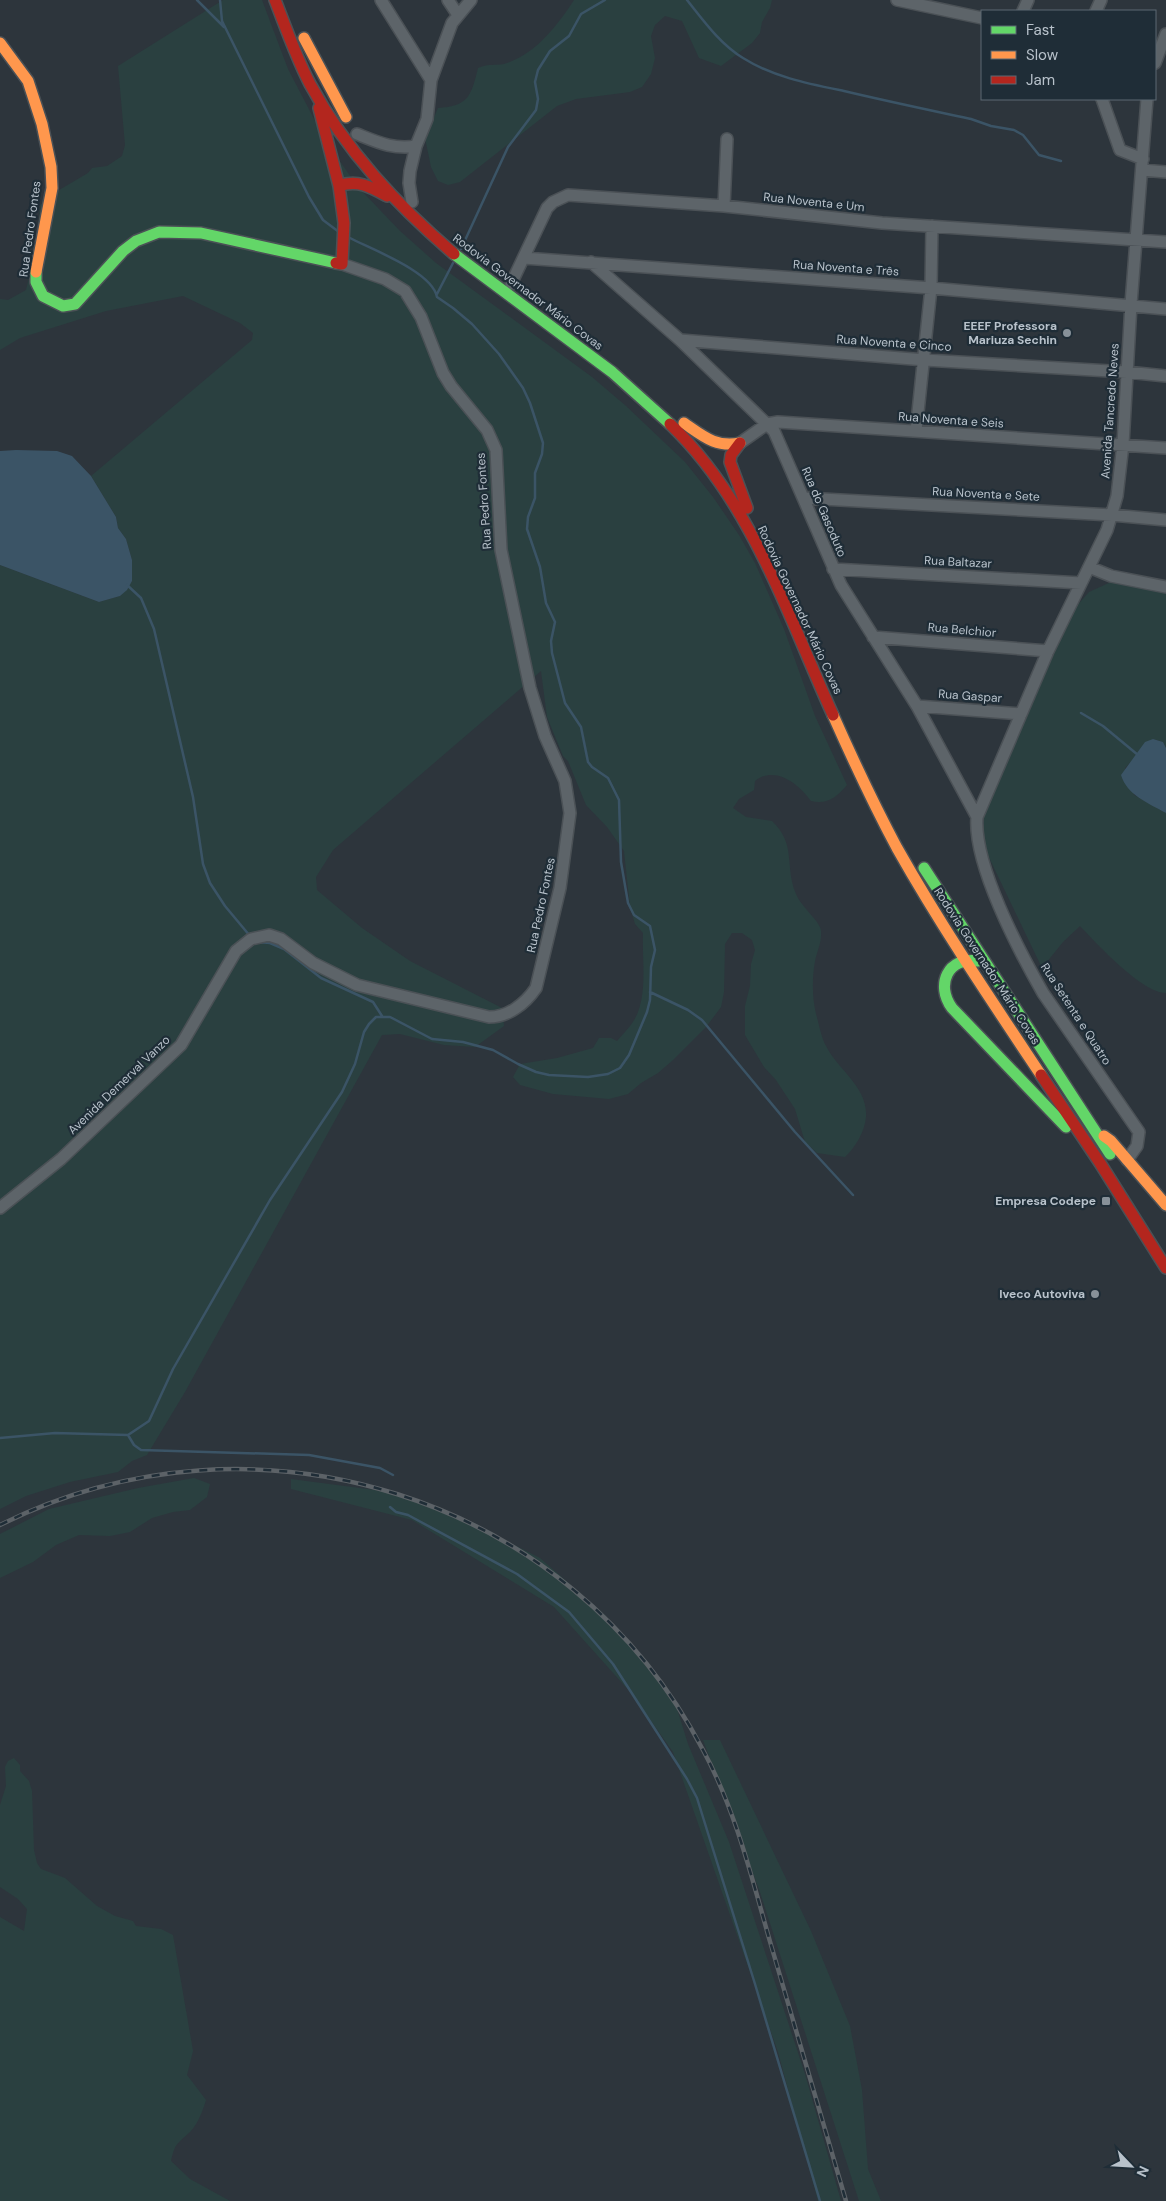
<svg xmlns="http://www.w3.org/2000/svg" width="1166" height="2201" font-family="'DM Sans',sans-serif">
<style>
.green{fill:#2a4040}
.water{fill:#3b5466}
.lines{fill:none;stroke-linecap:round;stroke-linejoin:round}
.stream{stroke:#3b5466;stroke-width:2.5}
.street-casing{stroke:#4b5156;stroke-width:14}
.fast-casing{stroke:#4b5156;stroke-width:14}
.slow-casing{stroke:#4b5156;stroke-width:14}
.jam-casing{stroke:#4b5156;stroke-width:14}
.street{stroke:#5d6469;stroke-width:11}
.fast{stroke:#63d668;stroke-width:11}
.slow{stroke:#ff974d;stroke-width:11}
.jam{stroke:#b3261e;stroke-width:11}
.rail-casing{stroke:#5c6267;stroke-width:4.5}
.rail{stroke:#1f2d37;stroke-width:2.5;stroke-dasharray:8;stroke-linecap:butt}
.poi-dot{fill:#879199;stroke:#1f2d37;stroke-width:2}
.labels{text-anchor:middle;stroke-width:4.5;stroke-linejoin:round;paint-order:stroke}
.street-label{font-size:12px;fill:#b8c2cb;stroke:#1f2d37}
.poi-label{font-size:12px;font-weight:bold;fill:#b8c2cb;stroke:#1f2d37;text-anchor:end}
</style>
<rect width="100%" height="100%" fill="#2d353c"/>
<path class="green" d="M223 0H262L288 69 325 140 358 187 400 231 436 263 592 377 626 406 685 462 713 497 739 535 755 563 784 629 815 716 847 785C837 797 827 805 811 801 799 784 775 765 755 781L754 790 739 799 733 808 746 817 772 821C797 845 784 865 796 894 801 907 820 921 821 931 822 942 817 951 815 961 812 978 812 997 816 1014 819 1024 821 1037 826 1046 838 1070 868 1087 866 1117 865 1131 855 1148 845 1157L817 1153 805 1142 795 1109 776 1080 764 1067 745 1035V1006L750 986 751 964 755 950 752 940 742 933H732L725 944 724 992 721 1007 706 1027 673 1060 658 1073 641 1083 628 1094 609 1099 553 1094 520 1085 513 1077 520 1064 557 1058 593 1048 599 1038H611L617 1041C625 1032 634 1023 638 1012 647 988 642 958 643 933L635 924 630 907 624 851 607 827 586 805 568 761 563 756 547 717 541 671 333 850 316 877 317 890 362 928 410 961 502 1008 504 1026 475 1047 444 1045 400 1034 382 1035 185 1392 147 1455 132 1461 118 1472 70 1482 26 1496 0 1509V565L99 602 120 596 132 581V560L126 539 118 528 116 517 91 476 252 340 253 333 240 323 183 296 106 311 20 338 0 350V299L8 300 26 290 36 249 40 205 49 196 88 173 92 168 107 166 122 156 125 145 118 66Z
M574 0H772L770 8 762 22 760 33 752 43 721 66 699 58 682 21 665 16 655 25 651 36 655 58 651 74 642 87 630 92 576 99 557 106 460 182 448 185 438 181 431 167 425 138 438 108C468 106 471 97 478 68 490 63 494 66 504 64 535 55 557 26 574 0Z
M1111 582 1144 585 1166 594V748L1163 742 1153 739 1125 768 1134 795 1166 813V993C1142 993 1096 943 1080 926L1063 942 1042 968 983 845 984 817 990 795 1075 608 1089 592Z
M194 1478 210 1484 207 1497 190 1510 173 1512 152 1518 130 1532 110 1536 79 1535 56 1545 33 1562 0 1578V1534L49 1509 138 1488Z
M291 1479 390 1492 471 1523 540 1558 605 1615 674 1699 688 1744 729 1842 805 2074 841 2201H818L778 2052 673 1752 632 1694 554 1607 412 1520 291 1489Z
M703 1740H720L811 1931 850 2026 862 2090 868 2169 881 2201H859L760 1892Z
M14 1758 20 1765V1771L29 1781 32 1791 34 1850 37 1863 41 1869 65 1878 97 1906 115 1916 133 1921 136 1926 161 1929 173 1935 193 2051 187 2075 206 2100C203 2110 198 2124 190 2132 177 2144 175 2143 171 2161L190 2179 230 2201H0V1917L24 1931 27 1909 18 1899 0 1887V1805L6 1786 5 1767 8 1761Z"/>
<path class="water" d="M16 450 57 451 72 456 91 476 116 517 118 528 126 539 132 560V581L127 590 120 596 99 602 0 565V451Z
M1153 739 1163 742 1166 748V813C1148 803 1127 795 1121 775L1145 742Z"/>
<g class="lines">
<path class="stream" d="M197 0 224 27
M220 0 222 21 309 197 323 220 339 232
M687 0C703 20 720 44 743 58 773 77 810 84 844 91 886 101 929 110 971 119L991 126 1014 130 1023 135 1039 155 1061 161
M461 249 508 147 536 110 538 99 535 82 538 70 550 51 569 36 581 14 605 0
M437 294 453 263
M127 585 141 598 154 629 193 797 203 864 210 883 225 906 250 936
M1081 713 1103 726 1138 755
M258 942 270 943 284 949 321 978 373 1002 382 1016
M650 992 688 1010 702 1020 795 1132 853 1195
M128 1435 134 1445 141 1450 309 1455 380 1468 393 1475
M0 1438 55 1433 128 1435 149 1421 173 1369 270 1200 342 1092 355 1064 364 1032 369 1024 376 1017H390L432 1039 463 1042 493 1050 518 1064 536 1072 549 1075 588 1077 608 1074 620 1068 629 1055 647 1012 650 1000 651 967 655 950 650 926 634 915 628 903 621 862 619 800 608 778 592 767 588 762 581 727 565 703 552 653 551 641 555 622 546 603 540 567 527 529 528 517 535 498V473L542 454 543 443 530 403 523 388 499 354 472 324 453 308 437 297C432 271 370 249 348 237
M390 1507 396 1512 408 1515 517 1574 569 1612 613 1664 687 1779 697 1798 755 1984 820 2201"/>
<g class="street-casing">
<path id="street" d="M381 0 431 80
M448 0 458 15
M897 0 982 18
M1023 11 1028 0
M1096 11 1101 0
M1155 63 1166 34
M1102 99 1120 150 1143 159
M357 134C377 142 394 150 416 146
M1142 170 1166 172
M412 202 409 183 410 171 416 146 427 119 431 80 452 23 471 0
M724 206 727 139
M524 258 931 288 1166 309
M591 262 680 340 774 431 841 585 917 706 977 817
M511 284 547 208 553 202 568 195 724 206 882 223 1166 242
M680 340 925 360 1127 372 1166 376
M916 431 931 288 932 226
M740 443 767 424 778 422 1166 448
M804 498 1112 515 1166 520
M1089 567 1111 576 1166 587
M833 569 1081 583
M873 637 1048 651
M917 706 1021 714
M1127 1160 1137 1146 1139 1132 1043 993C1019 951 973 864 977 817L1048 651 1107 530 1117 496 1123 444 1131 304 1147 99
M0 1208 61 1159 181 1045 236 951 251 939 269 935 281 939 313 963 357 985 489 1017C508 1017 525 1004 536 988L560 888 570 813 565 781 545 736 530 688 501 550 496 450 487 430 451 386 443 373 421 317 405 291 385 279 342 264"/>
</g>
<g class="fast-casing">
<path id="fast" d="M454 254 612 372 670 424
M36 272V282L43 296 63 306 75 304 123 251 136 241 159 232 201 233 336 263
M924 868 1110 1154
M978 961C948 956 935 985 952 1008L1066 1127"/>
</g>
<g class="slow-casing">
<path id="slow" d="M304 38 346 117
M0 43 28 81 42 124 51 167 52 188 36 272
M684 423C703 436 716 448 740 443
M833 715C853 760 874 805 897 848 941 926 991 1000 1041 1075
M1104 1136 1111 1141 1166 1205"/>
</g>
<g class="jam-casing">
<path id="jam" d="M275 0C286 28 296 57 310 84 346 151 397 205 454 254
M319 108 339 186C357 179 371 187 387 196
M336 263 342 264 344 223 339 186
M670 424C752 502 787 614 833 715
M740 443 731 455 730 462 747 508
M1041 1075 1100 1163 1166 1268"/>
</g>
<use href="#street" class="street"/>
<use href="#fast" class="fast"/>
<use href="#slow" class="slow"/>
<use href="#jam" class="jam"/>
<g class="rail-casing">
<path id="rail" d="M0 1525C255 1397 571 1496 703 1750 736 1811 752 1879 771 1945 796 2031 821 2116 846 2201"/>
</g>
<use href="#rail" class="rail"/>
</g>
<g class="poi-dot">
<circle cx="1067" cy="333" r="5"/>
<rect x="1101" y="1196" width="10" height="10" rx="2.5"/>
<circle cx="1095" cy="1294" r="5"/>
</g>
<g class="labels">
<g class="street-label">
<text transform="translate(814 202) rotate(6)" y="4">Rua Noventa e Um</text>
<text transform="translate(30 229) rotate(-82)" y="4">Rua Pedro Fontes</text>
<text transform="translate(846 268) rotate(4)" y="4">Rua Noventa e Três</text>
<text transform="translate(528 292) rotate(37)" y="4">Rodovia Governador Mário Covas</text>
<text transform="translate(894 343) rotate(4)" y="4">Rua Noventa e Cinco</text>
<text transform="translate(1110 411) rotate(-86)" y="4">Avenida Tancredo Neves</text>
<text transform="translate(951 420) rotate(4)" y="4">Rua Noventa e Seis</text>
<text transform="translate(986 494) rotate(3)" y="4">Rua Noventa e Sete</text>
<text transform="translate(484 501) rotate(-94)" y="4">Rua Pedro Fontes</text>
<text transform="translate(824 512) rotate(67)" y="4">Rua do Gasoduto</text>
<text transform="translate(958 562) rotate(3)" y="4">Rua Baltazar</text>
<text transform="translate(800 610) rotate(65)" y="4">Rodovia Governador Mário Covas</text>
<text transform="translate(962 630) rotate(5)" y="4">Rua Belchior</text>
<text transform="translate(970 696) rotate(4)" y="4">Rua Gaspar</text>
<text transform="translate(541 905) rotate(-78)" y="4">Rua Pedro Fontes</text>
<text transform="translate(987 966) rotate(57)" y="4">Rodovia Governador Mário Covas</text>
<text transform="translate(1076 1014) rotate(57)" y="4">Rua Setenta e Quatro</text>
<text transform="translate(119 1085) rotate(-44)" y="4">Avenida Demerval Vanzo</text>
</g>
<g class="poi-label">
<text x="1057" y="330">EEEF Professora<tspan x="1057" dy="14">Mariuza Sechin</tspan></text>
<text x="1096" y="1205">Empresa Codepe</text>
<text x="1085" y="1298">Iveco Autoviva</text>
</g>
</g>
<rect x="981" y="10" width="175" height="90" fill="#1f2d37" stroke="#5c6972"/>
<rect x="991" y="26" width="25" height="8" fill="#63d668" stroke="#5c6972"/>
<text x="1026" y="35" font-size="15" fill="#b8c2cb">Fast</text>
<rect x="991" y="51" width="25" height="8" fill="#ff974d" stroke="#5c6972"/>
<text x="1026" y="60" font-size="15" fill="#b8c2cb">Slow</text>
<rect x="991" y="76" width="25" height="8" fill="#b3261e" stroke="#5c6972"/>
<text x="1026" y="85" font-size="15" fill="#b8c2cb">Jam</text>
<g transform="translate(1131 2166) rotate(115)" stroke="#1f2d37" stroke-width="4" paint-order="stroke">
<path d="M0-4L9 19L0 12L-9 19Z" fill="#b8c2cb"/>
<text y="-8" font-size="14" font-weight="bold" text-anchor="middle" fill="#b8c2cb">N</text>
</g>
</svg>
